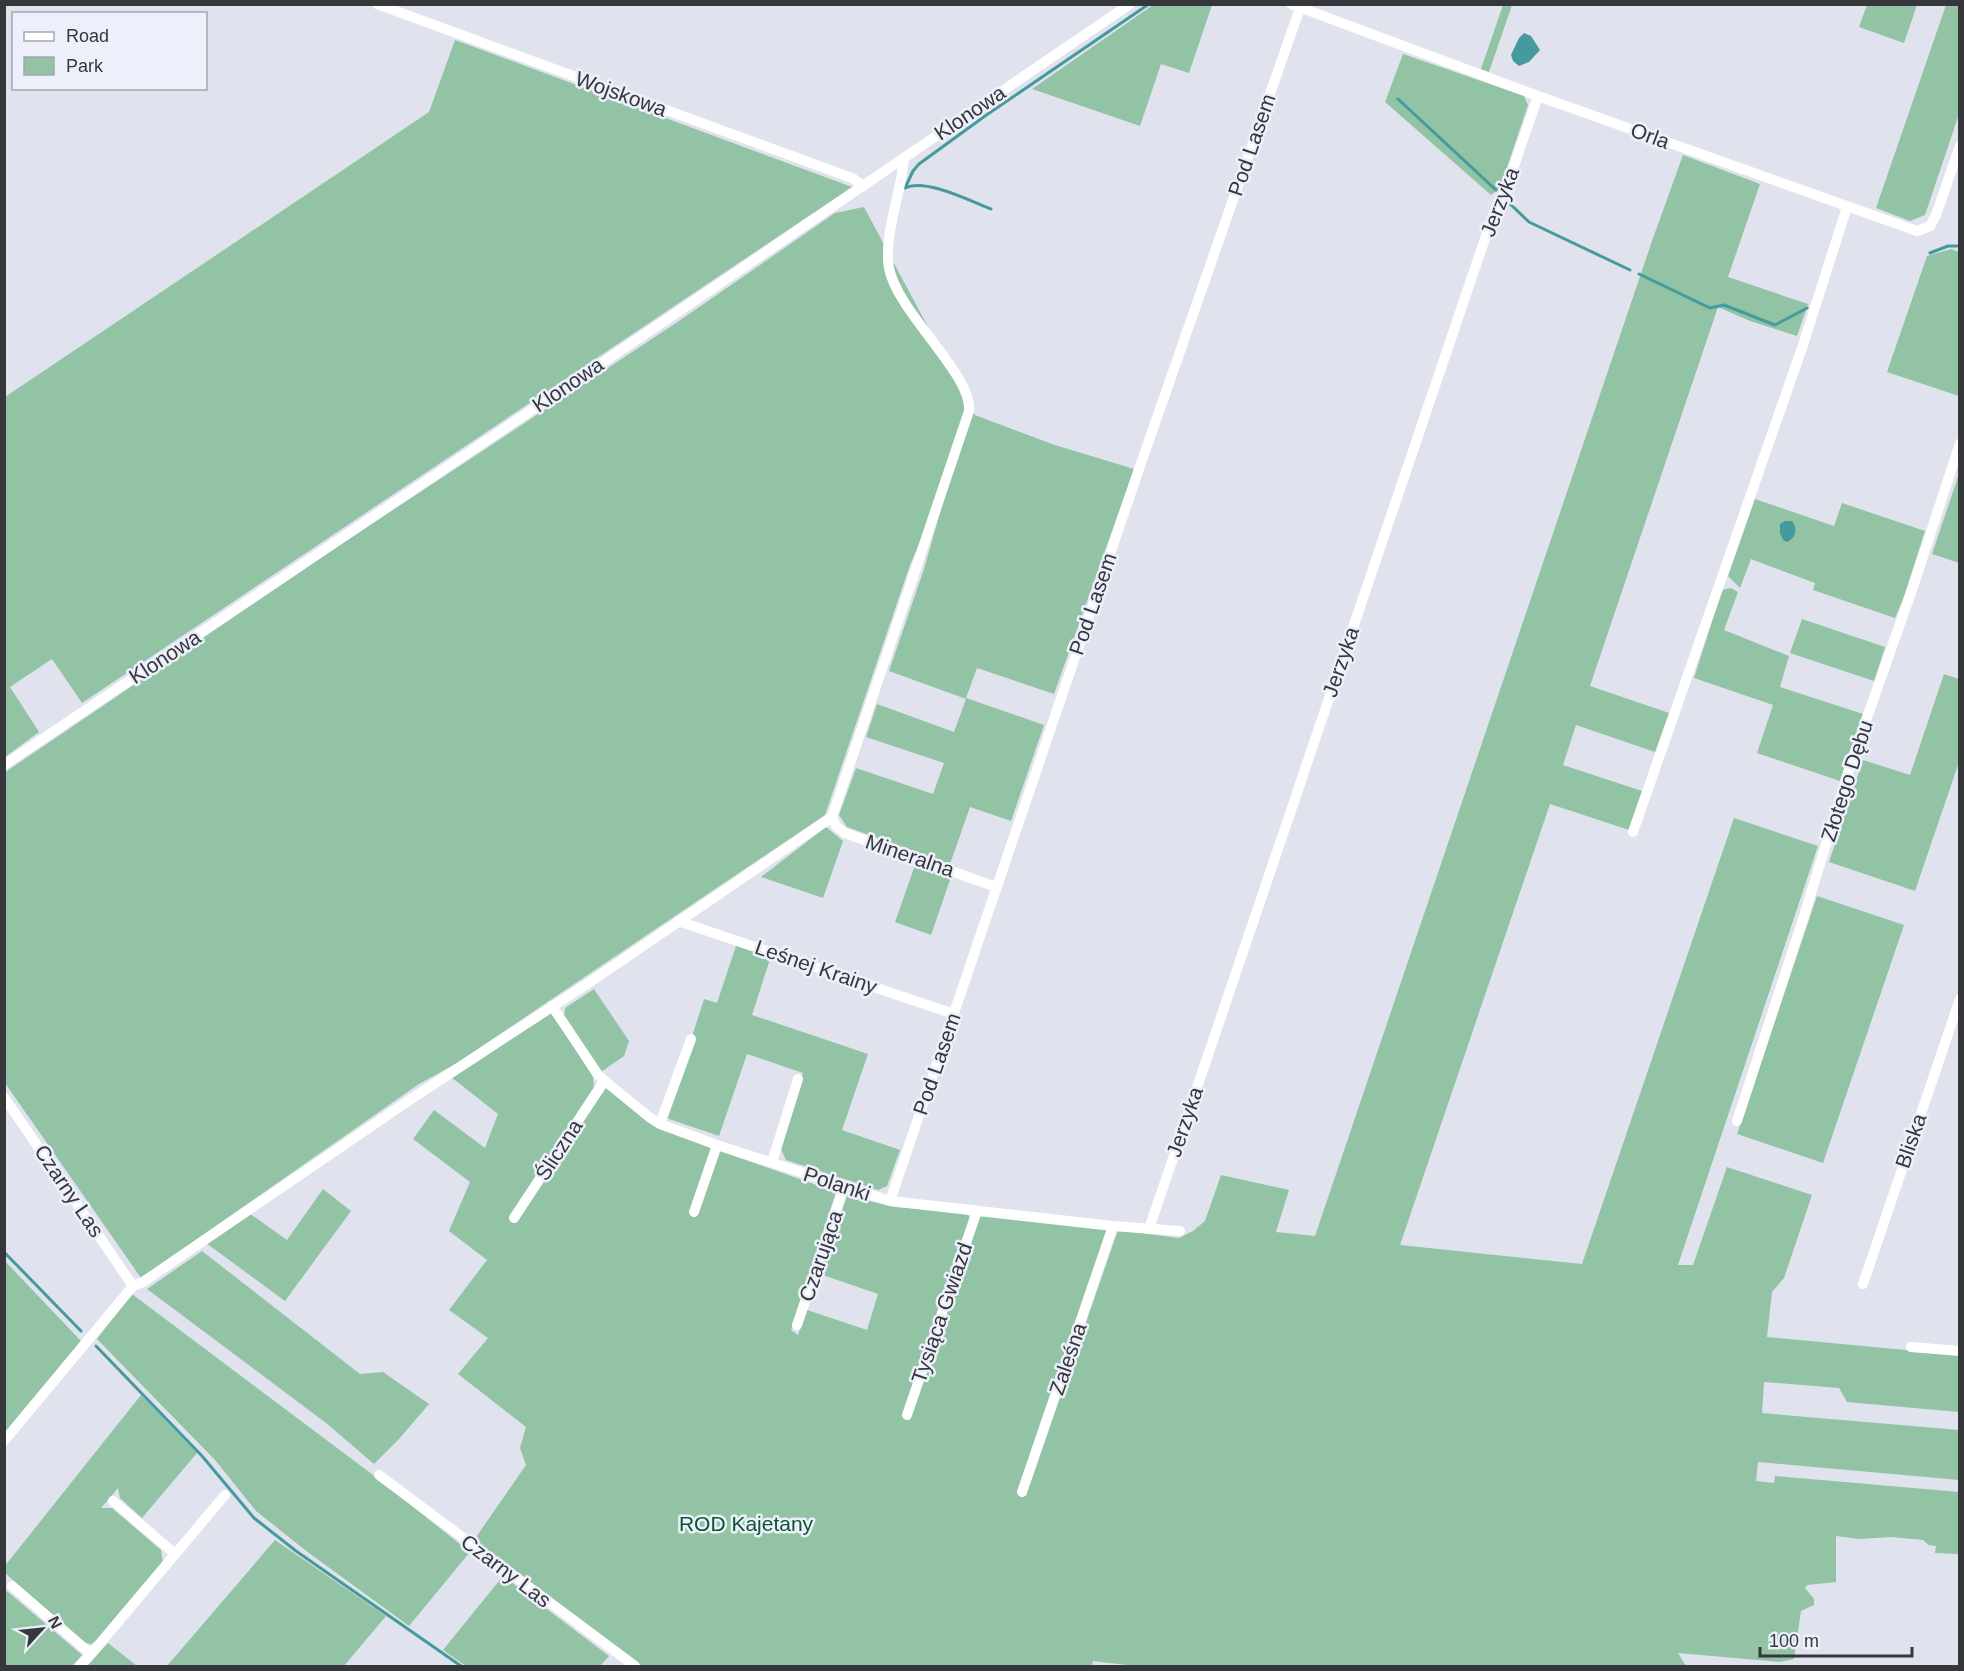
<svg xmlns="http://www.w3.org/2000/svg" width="1964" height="1671" font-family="Arial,sans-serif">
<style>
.green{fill:#91c3a4}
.water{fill:#449a9c}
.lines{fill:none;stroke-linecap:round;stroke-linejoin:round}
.stream{stroke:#449a9c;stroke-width:3}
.minor{stroke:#fff;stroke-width:10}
.labels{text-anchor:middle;stroke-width:5;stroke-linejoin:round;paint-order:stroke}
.street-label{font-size:21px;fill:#36373b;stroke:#edf0fb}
.park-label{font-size:21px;fill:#0a5533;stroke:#edf0fb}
</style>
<rect width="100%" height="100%" fill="#e0e3ee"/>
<path class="green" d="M1153 5H1212L1189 73 1161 64 1140 126 1032 89Z
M1503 5H1512L1489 72 1481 69Z
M1867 5H1917L1904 43 1859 27Z
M1946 5H1959V114L1925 215 1910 221 1876 208Z
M455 40 852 187 82 703 52 659 10 687 39 732 5 757V397L429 112Z
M1403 54 1524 96 1528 105 1500 188 1491 195 1385 102Z
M1683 155 1760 184 1728 277 1808 304 1797 336 1750 321 1718 307 1590 686 1669 713 1655 752 1576 725 1563 765 1642 791 1629 830 1550 804 1400 1245 1582 1264 1734 818 1818 846 1678 1265H1693L1727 1167 1812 1195 1784 1278 1772 1292 1767 1337 1959 1355V1412L1847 1402 1839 1388 1764 1382 1762 1413 1959 1430V1480L1758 1462 1756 1481 1774 1483 1775 1476 1959 1492V1554L1935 1553 1936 1546 1929 1545 1923 1540 1891 1537 1859 1539 1836 1536V1582L1807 1585 1805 1588 1814 1599V1605L1801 1611 1794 1659 1780 1662 1678 1653 1686 1666H1136L1093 1661 1092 1666H642L472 1543 526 1465 520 1448 526 1427 458 1374 488 1338 449 1310 487 1260 449 1231 470 1182 413 1139 434 1110 485 1148 498 1114 451 1077 551 1011 593 1077 594 1090 509 1217 516 1223 606 1088 711 1147 698 1214 720 1151 836 1192 791 1330 798 1335 807 1310 867 1330 878 1294 820 1274 847 1196 895 1207 967 1213 970 1218 902 1416 910 1420 980 1214 1107 1229 1018 1492 1026 1496 1118 1230 1179 1238 1193 1231 1205 1221 1221 1175 1289 1190 1276 1232 1315 1236 1652 241Z
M864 207 975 415 1055 445 1134 469 1054 694 977 668 966 698 1044 725 1011 821 970 807 950 864 847 827 839 815 856 768 933 794 944 763 866 737 877 704 954 732 966 699 889 671 924 569 953 467 910 565 825 815 457 1063 419 1084 141 1278 5 1083 4 773 340 545 679 321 835 213Z
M1951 249 1959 252V396L1887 372 1927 256Z
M1959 474 1960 563H1959L1932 554Z
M1755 499 1834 526 1842 503 1925 531 1903 599 1895 618 1813 590 1815 583 1751 559 1740 588 1728 576Z
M1731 588 1738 592 1724 630 1789 656 1780 687 1863 714 1840 781 1757 753 1773 705 1694 678 1722 590Z
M1802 619 1885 647 1874 681 1790 653Z
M1944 674 1959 679V762L1915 891 1829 862 1863 760 1910 775Z
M826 827 843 841 823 898 761 877Z
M915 865 951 877 931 935 895 922Z
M1817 896 1904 925 1823 1163 1737 1134Z
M736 946 771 956 752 1015 868 1054 842 1130 900 1150 887 1186 878 1190 786 1160 781 1149 803 1073 747 1054 719 1136 666 1118 704 999 717 1003Z
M594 989 629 1041 624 1056 601 1072 564 1017 565 1008Z
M323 1189 351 1211 285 1301 206 1243 249 1213 287 1240Z
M202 1251 360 1374 383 1372 429 1404 399 1439 374 1464 326 1423 147 1289Z
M4 1260 81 1341 4 1435Z
M132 1294 369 1472 470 1552 409 1626 305 1550 256 1511 215 1460 97 1339Z
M141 1395 197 1453 142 1518 120 1498 118 1488 101 1508H112L161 1550 163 1563 96 1641 91 1644 85 1643 5 1573 4 1567Z
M275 1540 386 1616 344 1666H167Z
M503 1576 609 1656 600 1666H466L443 1650Z
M7 1591 82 1655 72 1666H5L4 1594Z
M108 1643 137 1666H87Z"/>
<path class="water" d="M1524 33 1531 36 1540 50 1529 62 1519 66 1513 61 1511 55 1519 38Z
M1785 521H1792C1798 528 1796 538 1787 542L1783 540 1780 533V524Z"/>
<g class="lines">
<path class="stream" d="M1398 99 1496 190
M1506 200 1529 222 1630 270
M991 209C970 201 926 178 905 188L913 171 919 164 985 116 1149 4
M1930 253 1948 246H1960
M1639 274 1710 308 1724 305 1775 325 1807 308
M4 1252 81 1331
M96 1346 202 1456 254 1518 296 1551 461 1666"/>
<path class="minor" d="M377 4 852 178 864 186
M1291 4 1538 96 1917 231 1930 226 1936 215 1960 146
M4 765 688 305 1130 4
M832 817 836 826 845 833 996 887
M1633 832 1803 345 1847 207
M678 921 954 1014
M552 1006 599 1076 649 1117 660 1124 717 1145 890 1201 1113 1226 1180 1231
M4 1097 133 1286
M1737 1121 1804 916 1851 763 1914 584 1960 443
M660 1124 691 1039
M772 1162 798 1079
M890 1201 1139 469 1300 8
M694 1212 717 1145
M514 1218 604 1081
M1149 1229 1494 212 1505 192 1538 96
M1863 1284 1960 999
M797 1325 844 1187
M1911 1347 1960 1351
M907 1415 977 1211
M4 1441 133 1286 143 1282 411 1099 590 982 832 817 969 411C973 375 897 312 889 268 883 236 902 191 904 158
M379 1475 635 1666
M1022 1492 1113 1226
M113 1501 174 1553
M12 1586 91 1654 225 1495
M80 1666 91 1654"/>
</g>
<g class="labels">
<g class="street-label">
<text transform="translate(621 94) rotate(20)" y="7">Wojskowa</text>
<text transform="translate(970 113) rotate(-34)" y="7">Klonowa</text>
<text transform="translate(1650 136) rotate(20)" y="7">Orla</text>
<text transform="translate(1252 145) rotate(-71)" y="7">Pod Lasem</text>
<text transform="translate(1500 202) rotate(-69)" y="7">Jerzyka</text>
<text transform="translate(568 385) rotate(-34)" y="7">Klonowa</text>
<text transform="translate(1093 604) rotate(-71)" y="7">Pod Lasem</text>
<text transform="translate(165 657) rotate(-33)" y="7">Klonowa</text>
<text transform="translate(1341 662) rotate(-71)" y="7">Jerzyka</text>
<text transform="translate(1847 781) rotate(-72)" y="7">Złotego Dębu</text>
<text transform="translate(910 856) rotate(19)" y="7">Mineralna</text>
<text transform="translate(816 967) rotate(19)" y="7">Leśnej Krainy</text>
<text transform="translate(937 1064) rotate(-71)" y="7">Pod Lasem</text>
<text transform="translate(1185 1122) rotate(-71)" y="7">Jerzyka</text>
<text transform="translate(1911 1141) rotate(-71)" y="7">Bliska</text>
<text transform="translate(559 1150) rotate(-57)" y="7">Śliczna</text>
<text transform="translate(837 1184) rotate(18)" y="7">Polanki</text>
<text transform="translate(69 1191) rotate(56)" y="7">Czarny Las</text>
<text transform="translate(821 1256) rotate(-71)" y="7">Czarująca</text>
<text transform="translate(942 1313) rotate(-71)" y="7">Tysiąca Gwiazd</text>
<text transform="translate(1068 1359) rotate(-71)" y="7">Zaleśna</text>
<text transform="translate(506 1571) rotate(37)" y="7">Czarny Las</text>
</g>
<g class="park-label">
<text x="746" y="1531">ROD Kajetany</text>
</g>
</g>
<rect width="1964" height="1671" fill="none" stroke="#36373b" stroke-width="12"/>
<rect x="12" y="12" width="195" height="78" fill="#edf0fb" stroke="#a4a6ae" stroke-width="1.5"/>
<rect x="24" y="32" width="30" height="9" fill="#ffffff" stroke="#a4a6ae" stroke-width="1.5"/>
<text x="66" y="42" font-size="18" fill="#36373b">Road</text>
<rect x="24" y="57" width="30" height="18" fill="#91c3a4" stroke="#a4a6ae" stroke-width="1.5"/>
<text x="66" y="72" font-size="18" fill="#36373b">Park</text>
<g transform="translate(42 1629) rotate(63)" stroke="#edf0fb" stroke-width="4.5" paint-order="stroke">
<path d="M0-4.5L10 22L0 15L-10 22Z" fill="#36373b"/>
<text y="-9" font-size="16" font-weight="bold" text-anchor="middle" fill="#36373b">N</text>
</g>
<path d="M1760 1647v9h152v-9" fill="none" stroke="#36373b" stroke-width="3"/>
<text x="1769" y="1647" font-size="18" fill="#36373b" stroke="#edf0fb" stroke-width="4.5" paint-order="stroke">100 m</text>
</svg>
